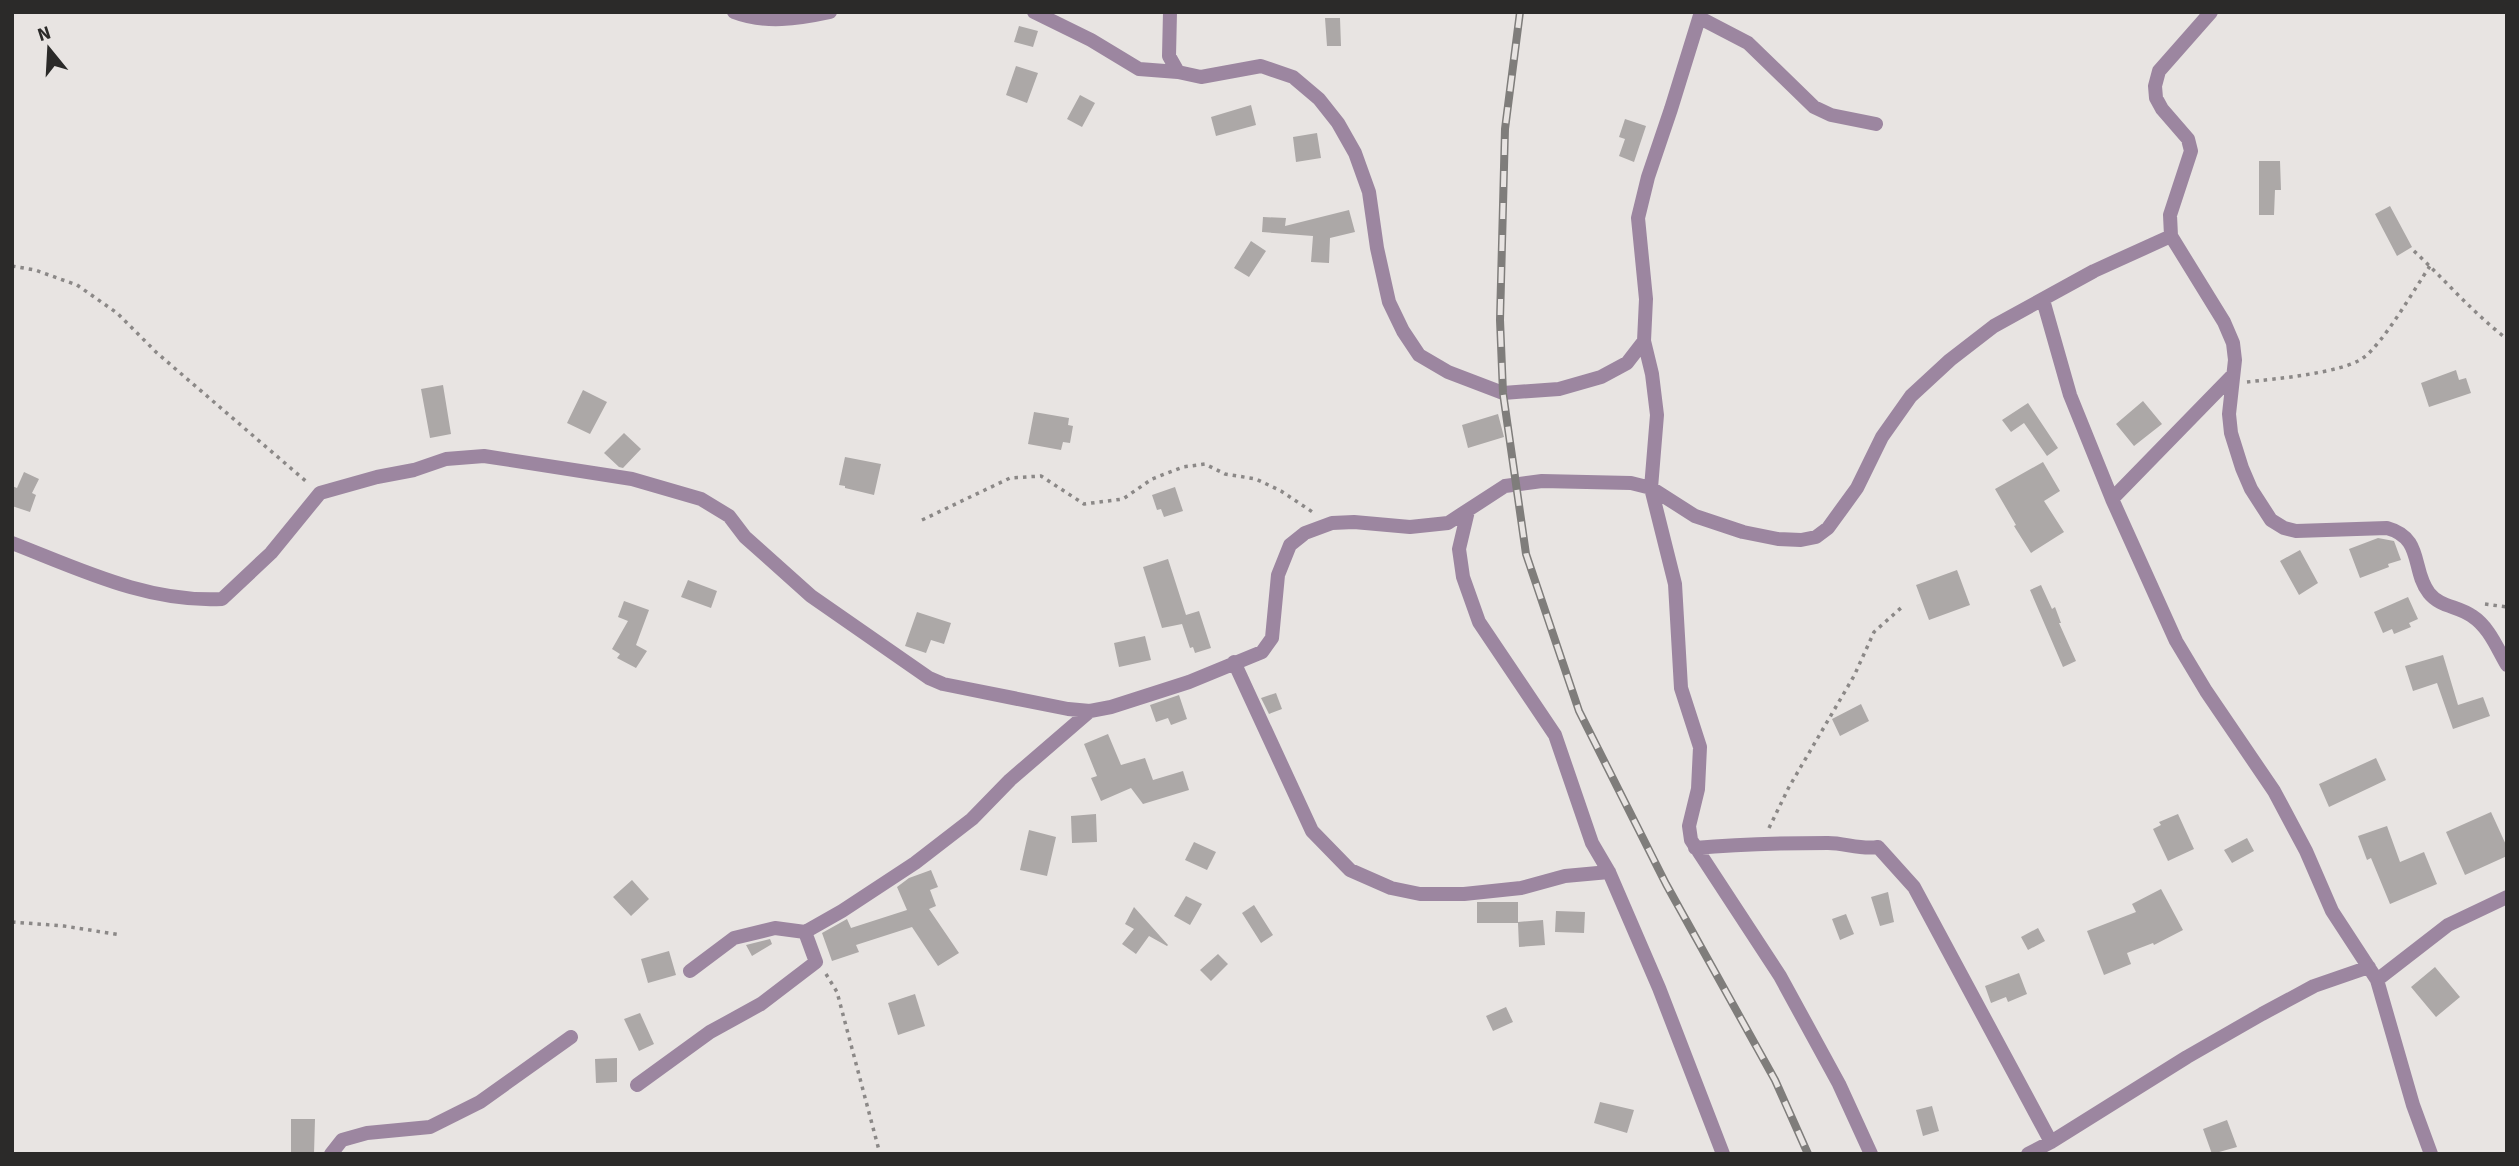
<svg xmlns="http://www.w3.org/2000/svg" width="2519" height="1166" font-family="'Source Sans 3',sans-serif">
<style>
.building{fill:#aca8a7}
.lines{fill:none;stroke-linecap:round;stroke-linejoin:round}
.path{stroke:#8b8887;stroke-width:3.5;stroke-dasharray:3.5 5;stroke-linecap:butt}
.minor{stroke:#9c86a0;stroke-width:14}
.rail-casing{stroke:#7f7d7b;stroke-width:8}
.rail{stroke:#e8e4e2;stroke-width:5;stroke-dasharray:16;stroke-linecap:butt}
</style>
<rect width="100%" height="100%" fill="#e8e4e2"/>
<path class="building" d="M1325 18H1340L1341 46H1327Z
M1019 26 1038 31 1033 47 1014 42Z
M1016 66 1038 73 1027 103 1006 95Z
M1080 95 1095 103 1082 127 1067 119Z
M1251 105 1256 125 1216 136 1211 117Z
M1625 119 1646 126 1634 162 1619 156 1625 139 1619 137Z
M1317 133 1321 158 1296 162 1293 137Z
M2259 161H2280L2281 190H2275L2274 215H2259Z
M2390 206 2412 247 2397 256 2375 214Z
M1349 210 1355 232 1330 238 1329 263 1311 262 1313 236 1262 232 1263 217 1286 218 1285 226Z
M1251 241 1266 251 1249 277 1234 268Z
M2456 370 2459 380 2466 378 2471 393 2429 407 2421 383Z
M443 385 451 434 430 438 421 389Z
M583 390 607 402 590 434 567 423Z
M2143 401 2162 424 2134 446 2116 424Z
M2028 403 2058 448 2047 456 2024 423 2011 432 2002 420Z
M1034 412 1069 418 1068 425 1073 426 1070 443 1063 442 1061 450 1028 444Z
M1498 414 1504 437 1468 448 1462 425Z
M624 433 641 449 623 468 619 467 604 453Z
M845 457 881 464 874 495 845 488V486L839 485Z
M2043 462 2060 491 2044 501 2064 532 2031 553 2014 526 2016 525 1995 489Z
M24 472 39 479 32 493 36 495 30 512 12 506V486L17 488Z
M1175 487 1183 511 1164 517 1161 509 1157 510 1152 495Z
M2378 538 2394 541 2401 560 2388 564 2389 567 2360 578 2349 549Z
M2300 550 2318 583 2299 595 2280 561Z
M1168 559 1186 615 1199 611 1211 648 1195 653 1193 647 1190 648 1182 624 1162 628 1143 567Z
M1957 570 1970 605 1929 620 1916 585Z
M688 580 717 591 711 608 681 597Z
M2041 585 2052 609 2055 607 2061 623H2059L2076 661 2063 667 2030 590Z
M2408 597 2418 619 2409 623 2411 627 2394 634 2392 629 2383 633 2374 612Z
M624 601 649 610 636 645 647 651 636 668 617 658 620 654 612 649 628 621 618 617Z
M917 612 951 623 944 644 931 640 926 653 905 646Z
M1145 636 1151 660 1119 667 1114 643Z
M2443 655 2458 705 2483 697 2490 716 2453 729 2437 683 2413 691 2405 666Z
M1276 693 1282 709 1269 714 1261 698Z
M1179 695 1187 719 1171 725 1168 718 1156 722 1150 705Z
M1861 704 1869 721 1840 736 1832 719Z
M1108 734 1121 765 1145 758 1153 780 1183 771 1189 790 1143 804 1131 788 1101 801 1091 778 1097 776 1084 744Z
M2376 758 2386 780 2329 807 2319 784Z
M2491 812 2507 847V856L2465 875 2446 832Z
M1096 814 1097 842 1072 843 1071 816Z
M2178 814 2194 849 2168 861 2153 829 2161 825 2159 822Z
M2387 826 2400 862 2424 852 2437 884 2390 904 2371 858 2367 860 2358 836Z
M1029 830 1056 837 1047 876 1020 870Z
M2247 838 2254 851 2232 863 2224 850Z
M1194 842 1216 852 1207 870 1185 860Z
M931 870 938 887 930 890 936 906 929 909 959 953 938 966 912 927 856 945 859 952 832 961 822 933 847 919 851 928 907 910 897 887 909 878Z
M632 880 649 899 631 916 613 897Z
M2161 889 2183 930 2154 945 2153 943 2127 953 2131 964 2104 975 2087 931 2136 912 2132 904Z
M1888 892 1894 922 1880 926 1871 897Z
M1186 896 1202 904 1190 925 1174 916Z
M1477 902H1518V922L1543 920 1545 945 1519 947 1518 923H1477Z
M1254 905 1273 935 1261 943 1242 913Z
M1134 907 1168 945 1167 946 1149 936 1136 954 1122 944 1134 929 1125 924Z
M1556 911 1585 912 1584 933 1555 932Z
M1846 914 1854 934 1840 940 1832 919Z
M2038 928 2045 941 2028 950 2021 937Z
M770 939 772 944 752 956 746 945Z
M669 951 676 975 648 983 641 959Z
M1218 954 1228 964 1211 981 1200 970Z
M2435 967 2460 997 2436 1017 2411 987Z
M2019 973 2027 994 2008 1002 2006 997 1991 1003 1985 986Z
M915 994 925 1026 898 1035 888 1003Z
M1506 1007 1513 1022 1493 1031 1486 1016Z
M640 1013 654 1044 639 1051 624 1019Z
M617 1058V1082L596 1083 595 1059Z
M1600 1102 1634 1110 1627 1133 1594 1123Z
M1932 1106 1939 1131 1923 1136 1916 1110Z
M291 1119H315L314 1154H291Z
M2227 1120 2237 1147 2212 1154 2203 1129Z"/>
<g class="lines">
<path class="path" d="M2414 251C2445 280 2473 313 2507 339
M12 266 35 270 77 285 117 313 157 353 308 483
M2247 382C2274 379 2342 373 2363 358 2383 344 2415 288 2430 266
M922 520 1010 478 1041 476 1084 504 1123 499 1152 479 1183 467 1205 464 1225 474 1256 479 1281 491 1314 513
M2485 604 2507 607
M1769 828 1789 787 1854 676 1874 632 1902 607
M12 922 64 926 121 935
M826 974 837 992 880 1154"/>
<path class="minor" d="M734 12C765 24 798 19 830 12
M1034 12 1091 40 1139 69 1178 72
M1170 12 1169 56 1178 72 1201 77 1261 66 1293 77 1319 99 1338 123 1355 153 1369 192 1377 248 1389 302 1403 331 1419 355 1448 372 1503 393 1559 389 1601 377 1627 363 1644 341 1646 299 1638 218 1648 177 1671 109 1701 12
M2211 12 2159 71 2155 86 2156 98 2162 109 2188 139 2191 151 2170 215 2171 236 2224 322 2233 343 2235 360 2229 414 2231 433 2242 468 2251 489 2271 520 2284 528 2296 531 2387 528C2424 538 2411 570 2429 593 2440 607 2458 606 2472 616 2489 627 2497 648 2507 665
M1700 18 1748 43 1814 107 1831 115 1876 124
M2043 300 2070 395 2112 499 2176 641 2206 691 2274 791 2306 851 2332 911 2377 980 2413 1105 2431 1154
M1644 341 1652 374 1657 415 1651 488 1675 584 1681 688 1700 747 1698 789 1689 826 1691 840 1780 976 1839 1084 1871 1154
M2112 499 2231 377
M1468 511 1459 549 1463 577 1479 622 1555 735 1592 843 1609 872 1659 988 1723 1154
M12 543C79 569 148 603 222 599L271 553 320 493 377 477 414 470 446 459 484 456 632 479 701 499 729 516 745 537 811 596 929 678 943 684 1068 709 1090 711 1111 707 1189 682 1262 652 1272 638 1278 575 1290 545 1305 533 1332 523 1354 522 1410 527 1448 523 1505 486 1542 481 1631 483 1651 488 1695 516 1743 532 1778 539 1801 540 1816 537 1828 528 1857 488 1882 437 1911 396 1950 360 1994 326 2094 271 2171 236
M1234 662 1312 831 1350 870 1391 888 1420 894H1464L1521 888 1565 876 1609 872
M1695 848C1740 844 1784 843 1828 843 1845 843 1861 850 1878 847L1914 887 2051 1142
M690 971 734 938 775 928 805 932 842 911 915 863 972 819 1010 780 1090 711
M2377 980 2448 925 2507 897
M637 1085 710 1032 761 1004 816 962 805 932
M331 1154 342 1140 367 1133 430 1127 480 1102 571 1037
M2028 1154 2051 1142 2187 1057 2262 1014 2314 986 2369 967"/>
<g class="rail-casing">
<path id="rail" d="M1520 12 1505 129 1500 320 1503 393 1526 554 1579 711 1666 884 1775 1080 1808 1154"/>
</g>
<use href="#rail" class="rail"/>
</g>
<rect width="2519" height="1166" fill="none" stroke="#2b2a29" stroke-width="28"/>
<g transform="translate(49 49) rotate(342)" stroke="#e8e4e2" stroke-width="5" paint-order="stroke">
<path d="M0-5L12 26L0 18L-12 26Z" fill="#2b2a29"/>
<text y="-10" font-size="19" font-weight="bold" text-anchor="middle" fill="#2b2a29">N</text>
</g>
</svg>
